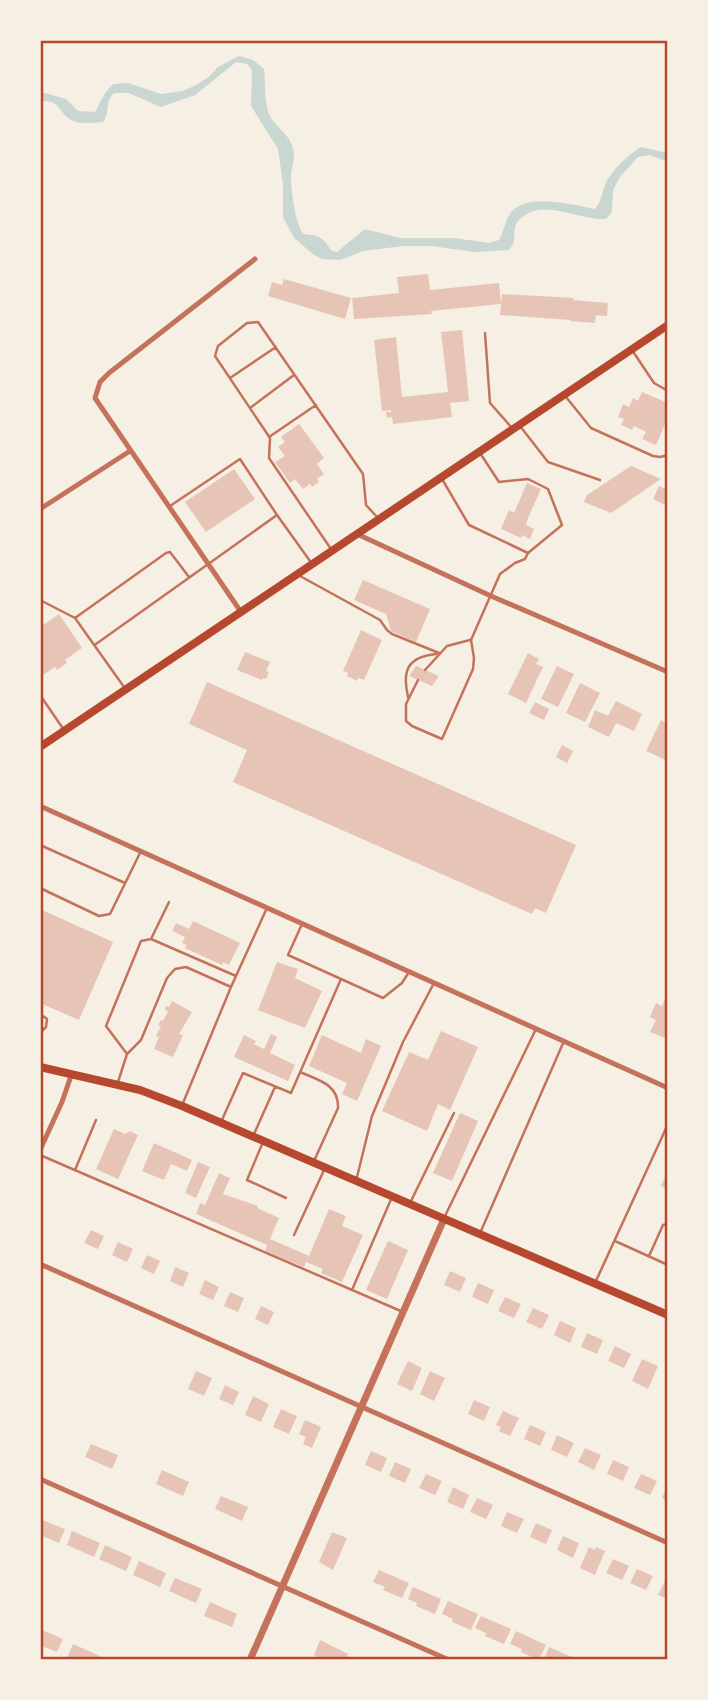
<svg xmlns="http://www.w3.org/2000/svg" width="708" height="1700" font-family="'Space Grotesk',sans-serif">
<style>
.water{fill:#c9d6d2}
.building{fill:#e6c5b7}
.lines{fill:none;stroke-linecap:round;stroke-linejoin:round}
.service{stroke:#c5725c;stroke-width:2.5}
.minor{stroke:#c5725c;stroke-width:5}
.tertiary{stroke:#c5725c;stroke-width:7}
.secondary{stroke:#b5482f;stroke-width:8}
.neatline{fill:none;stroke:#b5482f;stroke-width:2.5}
</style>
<rect width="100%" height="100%" fill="#f6efe4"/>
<path class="water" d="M239 56 253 60 264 69C266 84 263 104 271 118 278 129 289 134 293 148 296 159 290 170 291 181 292 196 295 221 303 234 318 235 323 237 331 250L337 252 365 229 400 238H454L489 243 499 240C504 231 506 217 513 210 530 193 575 205 595 209 601 201 601 197 604 188 609 172 627 156 641 147L668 153V162L650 155 638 157 620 177 613 190 612 212 606 219C579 221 542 196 519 220 510 229 519 240 509 250L475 252 431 246H403L363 251 340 260 322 259 314 255 294 238 283 217V184L278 149 251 106 252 70 247 64 236 62 195 95 161 107 129 93H114C105 101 110 113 103 122 92 123 77 125 68 118 57 108 59 100 40 101L41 92 66 99 78 111 95 112 105 93 113 84 128 83 161 94 183 91 198 84 210 76 218 67Z"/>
<path class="building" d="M428 274 430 290 499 283 501 304 431 311 432 314 354 319 352 298 399 293 397 277Z
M284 279 351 298 345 319 268 296 272 282 282 285Z
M502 294 574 298 573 300 608 303 607 316 596 315 595 323 570 321 571 320 500 315Z
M462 330 469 401 450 403 452 417 393 424 392 417 387 418 386 412H391V410L382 411 374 340 396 337 402 397 448 392 441 332Z
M642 392 668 403V417L656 445 642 439 646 432 634 426 632 430 621 425 624 419 618 417 623 404 629 407 633 398 638 401Z
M299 424 324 458 317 464 324 474 317 479 319 482 312 487 310 484 303 489 295 479 290 483 275 462 285 456 278 447 285 442 281 437Z
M631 466 661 479 611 513 584 502 587 495Z
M234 469 255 499 206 532 185 502Z
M527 483 541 489 528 518 526 525 534 529 530 539 522 535 521 538 501 529 509 510 514 513Z
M659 486 668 490V499L665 505 653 499Z
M363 580 430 609 416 642 391 631 386 614 354 600Z
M59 614 82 648 65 660 67 663 57 670 55 667 40 677V622L45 624Z
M361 630 382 640 364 680 358 678 357 681 347 676 348 673 343 671Z
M245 652 270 662 266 671 269 672 266 679 263 678 262 680 237 670Z
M528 653 539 659 536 664 543 667 526 703 508 694Z
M416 666 439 676 432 686 409 676Z
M557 666 574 674 558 707 541 699Z
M207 682 576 845 546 913 535 908 532 914 233 782 247 750 189 724Z
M580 683 600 693 585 722 566 713Z
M616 701 642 714 634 731 616 723 609 737 588 727 595 710 608 716Z
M535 702 549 709 544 720 529 713Z
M661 720 668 724V761L646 751Z
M562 745 573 751 567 763 556 757Z
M40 909 113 942 79 1020 40 1003Z
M193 921 240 943 229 965 223 962 222 965 185 948 187 945 182 943 185 937 172 931 176 923 189 929Z
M277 962 298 969 295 978 322 991 305 1028 258 1010Z
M668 992V1039L650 1032 656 1020 650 1017 656 1003 662 1006Z
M172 1001 192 1012 179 1034 183 1035 173 1057 154 1049 159 1037 156 1036 161 1026 158 1025 161 1020 163 1021 168 1011 165 1010 166 1006 169 1007Z
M441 1031 478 1047 450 1110 438 1104 427 1131 382 1111 409 1052 428 1060Z
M271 1034 277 1037 270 1053 295 1065 288 1081 234 1057 244 1035 256 1041 254 1044 264 1049Z
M322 1035 361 1053 366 1039 381 1046 357 1101 342 1094 347 1083 309 1066Z
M460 1113 478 1121 452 1181 433 1173Z
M114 1129 125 1134 130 1131 138 1135 118 1179 96 1169Z
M154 1143 192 1160 187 1171 171 1164 164 1180 142 1171Z
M198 1162 210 1167 196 1198 185 1193Z
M668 1170V1189L661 1186Z
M219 1173 230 1178 223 1194 258 1206 257 1208 279 1218 270 1239 309 1256 329 1209 346 1216 342 1226 363 1235 342 1282 321 1273 323 1269 306 1262 304 1267 265 1251 267 1245 196 1214 200 1203 205 1205Z
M91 1230 104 1236 98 1249 84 1243Z
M388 1241 408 1250 387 1299 366 1290Z
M118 1242 133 1249 127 1262 112 1255Z
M147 1255 160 1261 154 1274 141 1268Z
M175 1267 189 1273 183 1287 170 1281Z
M450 1271 466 1278 460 1292 444 1285Z
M205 1280 219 1287 213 1300 199 1294Z
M478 1283 494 1290 488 1304 472 1297Z
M230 1292 244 1298 238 1312 224 1306Z
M505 1297 521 1304 514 1318 498 1311Z
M261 1306 274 1312 268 1325 255 1319Z
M533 1308 549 1315 542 1329 526 1322Z
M560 1321 576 1328 570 1343 554 1335Z
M587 1333 603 1340 597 1354 581 1347Z
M615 1346 631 1354 624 1368 608 1361Z
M642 1359 658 1366 648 1389 632 1381Z
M408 1361 422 1368 412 1391 397 1384Z
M196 1371 212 1378 204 1396 188 1389Z
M430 1371 445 1378 434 1401 420 1394Z
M225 1385 239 1392 233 1405 219 1399Z
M253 1396 269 1404 261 1422 245 1415Z
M474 1400 490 1407 484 1421 468 1414Z
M281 1409 297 1416 289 1434 273 1427Z
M503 1411 519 1418 510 1436 499 1431 501 1427 496 1425Z
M305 1420 321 1427 312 1448 303 1444 306 1437 299 1434Z
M530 1425 546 1432 540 1446 524 1439Z
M557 1435 574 1443 567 1457 551 1450Z
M91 1444 118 1455 112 1469 85 1457Z
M585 1448 601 1455 594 1470 578 1462Z
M371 1451 387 1458 381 1472 365 1465Z
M613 1460 629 1467 623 1481 607 1474Z
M395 1462 411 1469 405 1483 389 1476Z
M162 1470 189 1482 183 1496 156 1484Z
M426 1474 442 1481 435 1495 419 1488Z
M641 1474 657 1481 650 1495 634 1488Z
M668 1485V1501L662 1498Z
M453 1487 469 1495 463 1509 447 1502Z
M221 1496 248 1507 242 1521 215 1509Z
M477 1498 493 1505 486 1519 470 1512Z
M507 1512 524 1519 517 1533 501 1526Z
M40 1519 65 1529 59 1543 40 1535Z
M536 1523 552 1530 546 1544 530 1537Z
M72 1531 100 1543 94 1557 67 1545Z
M332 1532 347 1538 333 1570 319 1562Z
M563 1536 579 1543 573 1558 557 1550Z
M105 1545 132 1557 126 1571 99 1559Z
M589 1547 595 1550 596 1547 605 1551 595 1575 580 1568Z
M613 1559 629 1566 622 1580 606 1573Z
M139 1561 166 1573 160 1587 133 1575Z
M637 1569 653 1576 646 1590 630 1583Z
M379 1570 409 1583 402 1598 383 1590 385 1587 373 1582Z
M175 1578 202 1589 196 1603 169 1591Z
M665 1581 668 1582V1599L658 1595Z
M413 1587 441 1599 435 1614 416 1606 417 1603 408 1599Z
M448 1601 478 1614 471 1630 452 1622 453 1619 442 1614Z
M210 1602 237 1614 232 1627 204 1616Z
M481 1616 511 1629 504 1644 485 1636 486 1633 475 1628Z
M40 1629 63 1639 57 1652 40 1645Z
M516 1631 546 1645 539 1660 521 1652 522 1649 510 1644Z
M320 1640 348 1654 346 1660H324L314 1655Z
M73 1644 100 1656 98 1660 67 1658Z
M549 1647 578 1660H544Z"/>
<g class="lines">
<path class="service" d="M485 333 490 403 512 428
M632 350 654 383 668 391
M230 378 276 347
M566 397 591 428 653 456 660 457 668 455
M250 408 294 375
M520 426 548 462 600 480
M269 437 316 405
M480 453 499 482 528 479 548 489 562 525 528 553
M170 506 240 459 277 515
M331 549 269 458 270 438 215 356 218 346 247 323 258 322 363 474 366 505 377 517
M300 576 380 620 387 630 392 634 439 653
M40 600 75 618 124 687
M75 618 166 553 170 552 189 577
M96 644 277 515 310 561
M425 670 447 646 470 640
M418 680 406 704V721L412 726 442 739 473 669 474 658 471 640 500 574 515 563 525 559 528 553 469 525 442 479
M40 695 64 730
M408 697C402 671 407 657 436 654
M40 845 125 883
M40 888 99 916 110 914 140 853
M302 924 288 955 383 998 402 983 409 972
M151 939 169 902
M40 1014 47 1019 46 1027 40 1033
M127 1054 106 1026 141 941 151 939 236 976
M300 1072C318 1080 339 1084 338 1108L314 1161
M118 1082 127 1054 141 1040 167 978 175 969 186 967 231 987
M183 1103 231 987 266 910
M221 1122 243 1073 291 1093 341 979
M254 1134 275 1087
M263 1142 247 1180 286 1198
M40 1155 403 1312
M75 1170 96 1120
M357 1177 372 1116 403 1042 434 983
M411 1201 454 1113
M444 1218 536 1029
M481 1231 564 1041
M294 1235 325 1168
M615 1241 668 1265
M649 1256 663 1225 668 1224
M595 1283 668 1124
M352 1290 392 1197"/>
<path class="minor" d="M40 509 130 451
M357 534 491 596 668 672
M241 612 95 398 100 382 109 373 255 259
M40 806 668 1088
M40 1150 62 1102 72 1073
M40 1264 668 1543
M40 1479 449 1660"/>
<path class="tertiary" d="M250 1660 444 1219"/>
<path class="secondary" d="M40 747 668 325
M40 1067 140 1090 182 1106 668 1315"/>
</g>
<rect width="708" height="1700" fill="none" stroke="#f6efe4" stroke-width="84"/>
<rect x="42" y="42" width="624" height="1616" class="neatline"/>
</svg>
